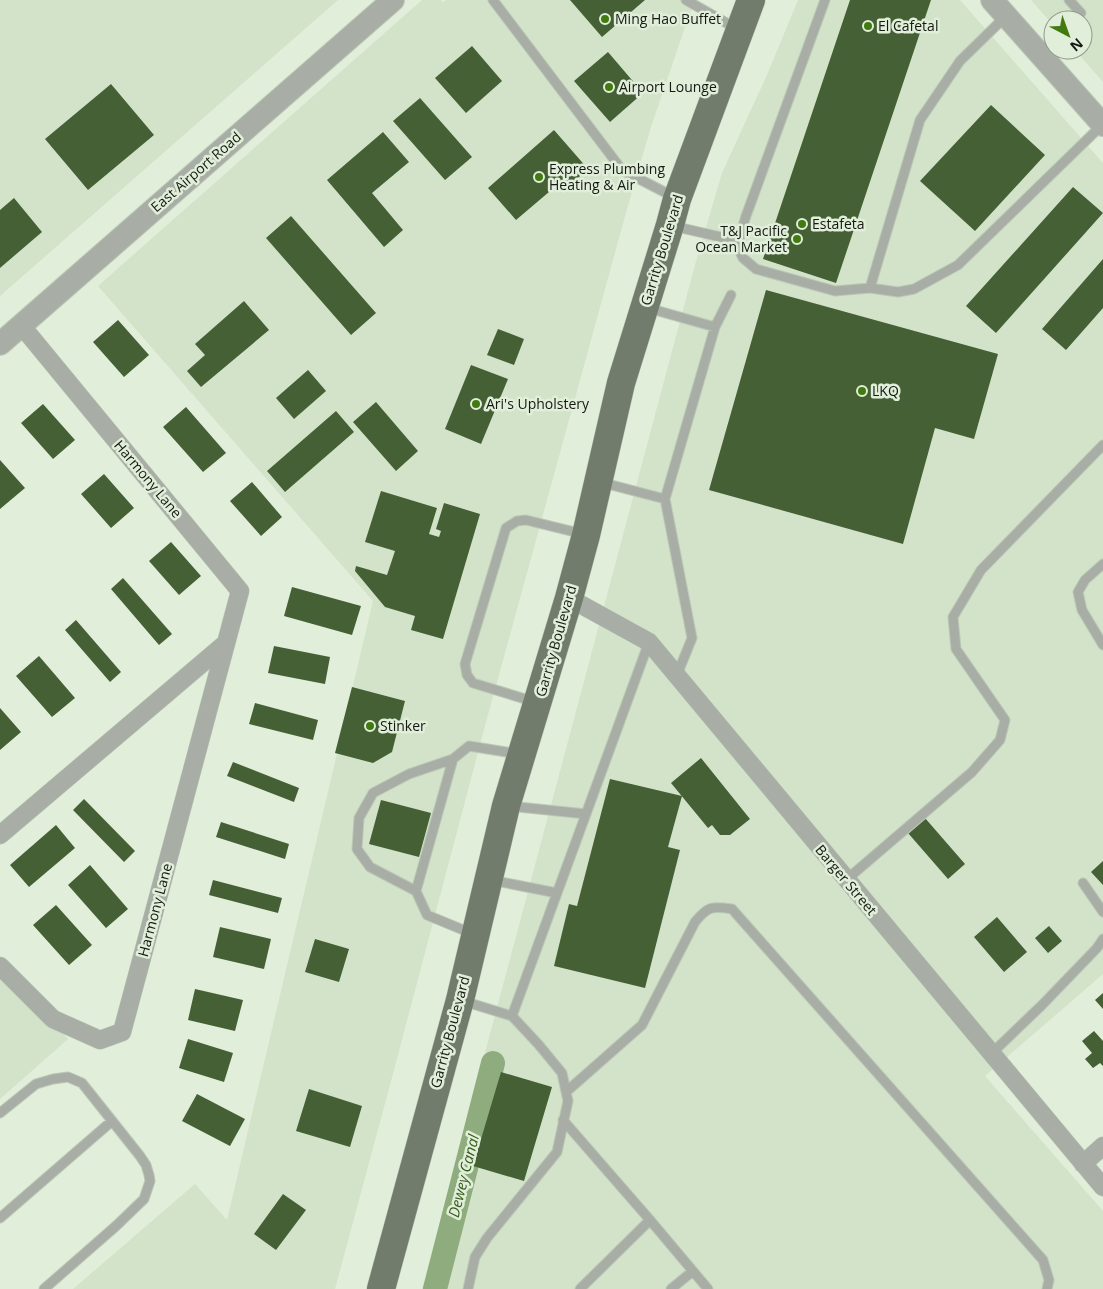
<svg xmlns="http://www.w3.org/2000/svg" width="1103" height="1289" font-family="'Open Sans',sans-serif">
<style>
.built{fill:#d2e3c9}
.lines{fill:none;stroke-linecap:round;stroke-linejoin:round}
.canal{stroke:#8eac7e;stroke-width:24}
.building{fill:#456035}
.service-casing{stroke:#bcc8b6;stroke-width:11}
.minor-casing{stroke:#bcc8b6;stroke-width:19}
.tertiary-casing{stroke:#bcc8b6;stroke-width:24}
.primary-casing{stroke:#bcc8b6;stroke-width:29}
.service{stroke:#a8aea5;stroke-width:9}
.minor{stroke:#a8aea5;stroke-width:18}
.tertiary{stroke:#a8aea5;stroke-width:22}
.primary{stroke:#727c6d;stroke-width:28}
.poi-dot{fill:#417a0f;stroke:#e1eeda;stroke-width:2}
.labels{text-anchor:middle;stroke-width:5;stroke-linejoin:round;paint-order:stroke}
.poi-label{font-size:14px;fill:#141912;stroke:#e1eeda;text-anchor:start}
.street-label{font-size:14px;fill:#141912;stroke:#e1eeda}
.water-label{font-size:15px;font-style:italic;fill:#355b19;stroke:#e1eeda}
</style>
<rect width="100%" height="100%" fill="#e1eeda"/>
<path class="built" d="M0 0H338L0 296Z
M422 0H441L443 2 446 0H695L685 27 651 127 627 209 486 722 390 1085 335 1289H73L195 1184 227 1220 373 601 98 286Z
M798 0H960L1103 163V974L985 1076 1103 1211V1289H422L695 265 722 173 767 75Z
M1031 0H1103V82L1075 50H1083V20H1053V25Z
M0 963 68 1039 0 1099Z"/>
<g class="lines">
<path class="canal" d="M435 1289 493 1063"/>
</g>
<path class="building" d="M570 0H645L602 37Z
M850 0H931L836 283 763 259Z
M472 46 502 81 466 113 435 78Z
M608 52 643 93 610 122 574 81Z
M111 84 154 135 88 190 45 139Z
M420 98 472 157 445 180 393 121Z
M991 105 1045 155 975 231 920 181Z
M554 130 588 169 562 192 556 186 516 220 488 188Z
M383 132 409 162 372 193 403 230 384 247 327 180Z
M1073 187 1103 213 996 333 966 306Z
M14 198 42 232 0 268V210Z
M291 216 376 313 351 335 266 238Z
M1103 259V308L1066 350 1042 329Z
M766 290 998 354 974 439 935 428 903 544 709 490Z
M244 301 269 330 201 387 187 371 205 355 195 344Z
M118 320 149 355 124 377 93 342Z
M498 329 524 339 514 365 487 355Z
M471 365 508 379 481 444 445 429Z
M308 370 326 391 294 419 276 398Z
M376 402 418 451 396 471 353 422Z
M43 404 75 440 53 459 21 423Z
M186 407 226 453 203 472 163 427Z
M336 411 354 432 285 492 267 471Z
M0 460 25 488 0 509Z
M104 474 134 508 111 528 81 494Z
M252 482 282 517 261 536 230 501Z
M381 491 437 508 429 534 439 537 441 531 436 529 444 503 480 514 443 639 411 630 415 616 385 607 355 571 356 566 387 575 395 551 365 542Z
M171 542 201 576 179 595 149 561Z
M123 578 172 634 159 645 111 589Z
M292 587 361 606 352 635 284 616Z
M76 620 121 672 110 682 65 630Z
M274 646 330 657 325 684 268 673Z
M39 656 75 698 52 717 16 676Z
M352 687 405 701 392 752 373 763 335 753Z
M255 703 318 720 313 740 249 724Z
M0 708 21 732 0 750Z
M701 758 750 819 730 835H720L712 825 708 828 671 783Z
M233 762 299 788 294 802 227 776Z
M610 779 682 796 668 847 680 850 645 988 554 966 569 904 577 906Z
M84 799 135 851 124 862 73 810Z
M381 800 431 813 419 857 369 844Z
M925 818 965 864 948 879 908 833Z
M221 822 289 844 285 859 216 837Z
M56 825 75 848 29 887 10 865Z
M1103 861V885L1091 872Z
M90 865 128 909 106 928 68 885Z
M213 880 282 898 278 913 209 895Z
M56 905 92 945 69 965 33 925Z
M997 917 1027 952 1004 972 974 937Z
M1049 926 1062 941 1048 953 1035 938Z
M220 927 271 939 264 969 213 957Z
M315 939 349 949 339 982 305 972Z
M195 989 243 1000 235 1031 188 1020Z
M1103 993V1009L1095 1000Z
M1094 1031 1103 1041V1066L1100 1063 1093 1068 1085 1059 1092 1053 1082 1041Z
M188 1039 233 1053 224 1082 179 1068Z
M501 1072 552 1087 524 1181 473 1166Z
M309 1089 362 1106 350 1147 296 1131Z
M197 1094 245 1119 230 1146 182 1121Z
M283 1194 306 1210 276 1250 254 1234Z"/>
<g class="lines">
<g class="service-casing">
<path id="service" d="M493 0 622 170 674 197
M686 0 737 29
M825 0 746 216 737 246 743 258 756 269 835 291 870 288 898 292 914 289 958 265 1102 125
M1069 0 1081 13
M673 226 738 241
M870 288 920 120 960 61 1006 16
M648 308 715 327
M600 482 665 499
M1103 564 1085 580 1078 592 1082 610 1103 645
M677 675 692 638 665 499 715 327 731 295
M535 702 473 683 467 675 465 664 506 528 517 521 526 520 583 534
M509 806 586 814
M491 880 557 893
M846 880 972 772 1000 740 1005 720 956 649 953 617 981 570 1103 445
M1083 883 1103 912
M416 891 370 867 357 849 359 818 373 793 409 774 453 759
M473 934 427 915 416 891 453 759 469 746 519 754
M463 1001 512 1016 649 642
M991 1054 1042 1005 1097 948 1103 939
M566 1092 642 1025 695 922C708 906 712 906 732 909L1043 1260 1049 1280 1047 1289
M0 1113 36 1084 53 1079 68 1077 82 1083 140 1156 146 1165 149 1175 150 1181 144 1199 116 1226 44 1289
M563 1120 650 1220
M0 1218 112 1121
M468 1289 475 1257 487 1238 557 1152 568 1101 562 1073 539 1045 512 1016
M580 1289 650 1220 708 1289
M671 1289 693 1271"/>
</g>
<g class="minor-casing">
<path id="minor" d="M569 598 649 642 1103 1187
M0 835 226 643
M0 966 53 1019 100 1040 122 1032 240 591 21 325
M1083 1164 1103 1146"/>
</g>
<g class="tertiary-casing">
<path id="tertiary" d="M992 0 1103 125
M0 344 393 0"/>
</g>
<g class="primary-casing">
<path id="primary" d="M381 1289 460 1000 506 806 569 598 586 535 621 383 670 225 677 199 751 0"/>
</g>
<use href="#service" class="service"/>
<use href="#minor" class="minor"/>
<use href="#tertiary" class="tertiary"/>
<use href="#primary" class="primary"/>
</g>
<g class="poi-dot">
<circle cx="605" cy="19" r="5"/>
<circle cx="868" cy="26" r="5"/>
<circle cx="609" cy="87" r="5"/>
<circle cx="539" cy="177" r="5"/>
<circle cx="802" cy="224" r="5"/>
<circle cx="797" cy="239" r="5"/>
<circle cx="862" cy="391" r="5"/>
<circle cx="476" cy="404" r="5"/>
<circle cx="370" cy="726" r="5"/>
</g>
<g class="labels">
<g class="poi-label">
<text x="615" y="24">Ming Hao Buffet</text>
<text x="878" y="31">El Cafetal</text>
<text x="619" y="92">Airport Lounge</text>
<text x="549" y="174">Express Plumbing<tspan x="549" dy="16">Heating &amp; Air</tspan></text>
<text x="812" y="229">Estafeta</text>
<text x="787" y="236" text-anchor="end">T&amp;J Pacific<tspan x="787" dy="16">Ocean Market</tspan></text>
<text x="872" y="396">LKQ</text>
<text x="486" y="409">Ari's Upholstery</text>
<text x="380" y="731">Stinker</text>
</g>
<g class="street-label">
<text transform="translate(196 172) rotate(-41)" y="5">East Airport Road</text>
<text transform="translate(662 250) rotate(-73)" y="5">Garrity Boulevard</text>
<text transform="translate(148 479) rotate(50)" y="5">Harmony Lane</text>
<text transform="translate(556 641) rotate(-74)" y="5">Garrity Boulevard</text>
<text transform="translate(846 880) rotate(50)" y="5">Barger Street</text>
<text transform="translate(155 910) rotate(-75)" y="5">Harmony Lane</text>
<text transform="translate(450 1032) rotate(-75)" y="5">Garrity Boulevard</text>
</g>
<g class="water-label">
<text transform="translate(464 1176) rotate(-76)" y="5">Dewey Canal</text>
</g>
</g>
<g transform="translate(1068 35) rotate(139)"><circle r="24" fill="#e1eeda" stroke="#8f998a"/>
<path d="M0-4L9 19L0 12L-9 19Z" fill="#417a0f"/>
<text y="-8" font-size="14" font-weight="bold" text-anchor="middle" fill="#141912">N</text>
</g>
</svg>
